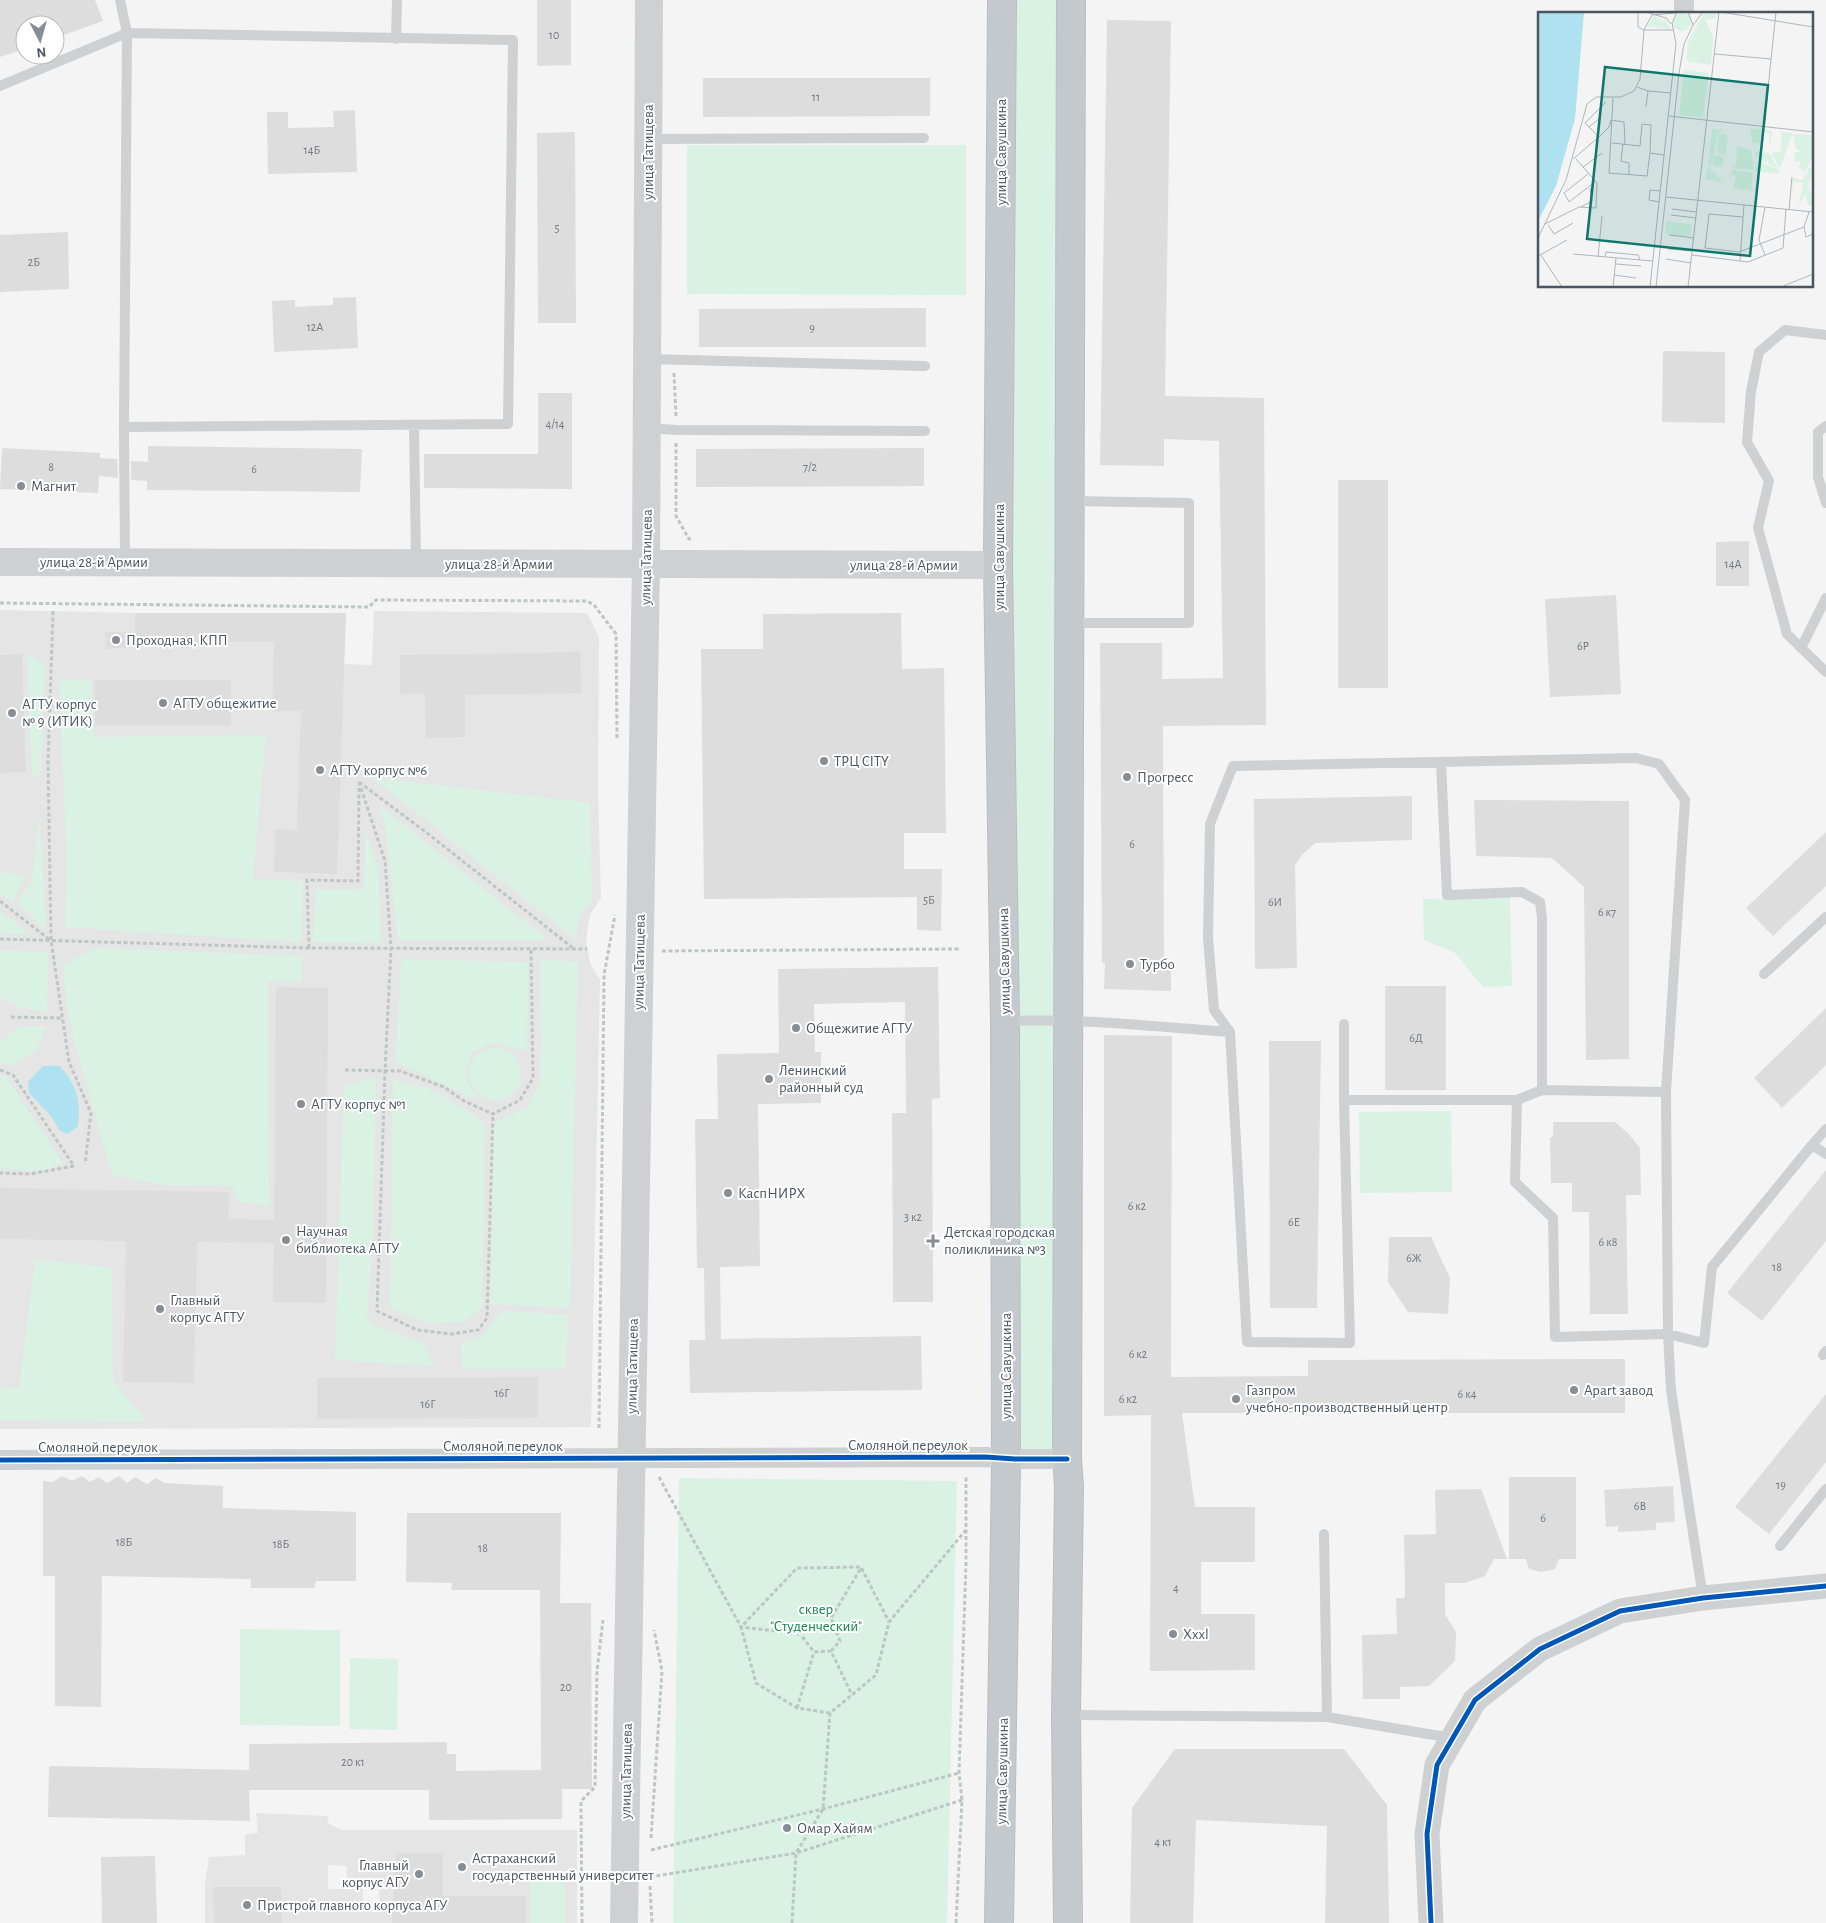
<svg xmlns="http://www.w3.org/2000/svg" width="1826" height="1923" font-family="'Alegreya Sans',sans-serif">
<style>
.education{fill:#e6e5e6;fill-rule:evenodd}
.green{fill:#d9f2e3}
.water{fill:#aee2f0}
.building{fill:#ddddde}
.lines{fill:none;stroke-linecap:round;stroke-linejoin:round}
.trunk-casing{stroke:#b9bec3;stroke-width:30}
.path{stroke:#bcc7c4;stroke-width:3;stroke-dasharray:4 2.5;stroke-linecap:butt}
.service{stroke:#ced0d2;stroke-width:10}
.minor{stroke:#ced0d2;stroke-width:20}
.tertiary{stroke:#ced0d2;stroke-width:25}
.secondary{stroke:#ced0d4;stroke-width:28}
.trunk{stroke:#c4c9cd;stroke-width:28}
.cycleway-casing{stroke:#fff;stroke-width:8}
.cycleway{stroke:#0057b8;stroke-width:5}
.poi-dot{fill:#868d94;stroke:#fff;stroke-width:2}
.labels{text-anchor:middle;stroke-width:4;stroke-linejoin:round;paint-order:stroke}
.number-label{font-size:12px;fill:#707881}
.street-label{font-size:15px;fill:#4a5661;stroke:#fff}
.poi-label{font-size:15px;fill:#4a5661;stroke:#fff;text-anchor:start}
.park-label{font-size:15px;fill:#17864f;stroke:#fff}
.inset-river{fill:none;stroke:#aee2f0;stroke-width:2.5}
.inset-road{fill:none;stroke:#b0b5b9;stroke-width:1}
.view{fill:#0f766e;fill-opacity:0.15;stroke:#0f766e;stroke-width:2.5}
.inset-edge{fill:none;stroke:#4a5661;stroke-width:2.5}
</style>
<rect width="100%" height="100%" fill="#f4f4f4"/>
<path class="education" d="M0 610 135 613H346L344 664 372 665 374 611 587 613 599 637 598 792 601 898 590 915 586 939 590 963 600 980 591 1427 0 1429Z
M256 1813 327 1816 329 1824 342 1830H577V1923H205V1884L209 1857 245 1855V1834L258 1833ZM328 1865 347 1866V1889H328ZM363 1886H379L380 1912 362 1911Z"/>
<path class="green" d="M1004 0H1070L1060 1451 1016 1450Z
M687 145H966V295L687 294Z
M27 652 45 667 41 774 32 776Z
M59 680H91L94 737 266 735 253 879 303 881 301 942 65 927 67 863Z
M370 777 590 803 592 900 579 917 576 940 393 794Z
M379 805 548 940H398L385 826Z
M39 817 46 930 17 903 32 881Z
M366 831 378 867 381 943 313 942 316 890 364 889Z
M0 871 26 876 12 902 0 893Z
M1510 897 1512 986 1483 987 1455 953 1424 940 1423 899Z
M0 911 30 934 0 933Z
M95 948 302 956V981H268L269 1205 238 1202 231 1186 166 1185 112 1175 74 1041 67 1008 63 965Z
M0 950 48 952 47 1012 20 1008 0 997Z
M401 959 528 962 527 1051 490 1043 472 1053 465 1077 479 1101 396 1062Z
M540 959 578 962 570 1308 490 1304 494 1123 527 1107 540 1082 541 1040Z
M47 1026 35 1052 12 1066 0 1063V1043L17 1027Z
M469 1074a26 26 0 1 1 52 0a26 26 0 1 1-52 0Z
M0 1075 6 1077 63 1163 42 1171 0 1169Z
M376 1077 373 1236 367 1319 380 1328 423 1343 435 1366 335 1360 344 1086Z
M393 1080 430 1089 467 1110 485 1124 482 1308 463 1322 428 1323 390 1308Z
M1451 1111 1452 1192 1360 1193 1359 1112Z
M35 1260C61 1261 86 1266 112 1267L113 1381 147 1422 0 1420V1387L19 1388Z
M502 1310 568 1315 566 1369H463L461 1342 482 1337Z
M679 1478 957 1481 947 1923H673Z
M240 1629 340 1630V1726L240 1725Z
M350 1658 398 1659 397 1730 349 1729Z
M565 1879V1923H530V1880Z"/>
<path class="water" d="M43 1066H60C77 1086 81 1100 78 1126L68 1134 60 1131 51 1116 29 1093 28 1082Z"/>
<path class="building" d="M0 0H95L103 21 55 38V25H25V49L0 57Z
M537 0H571V65L537 66Z
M1107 20 1171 21 1165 396 1264 398 1266 725 1163 726 1164 963 1171 962V991L1104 989 1105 963H1102L1100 643H1162V679L1223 678 1219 441 1164 439V466L1100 465Z
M703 78H930V116L703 117Z
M355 110 357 172 268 174 267 112H288V128L334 127 333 111Z
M575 132 576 323H538L537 133Z
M68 232 69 289 0 292V235Z
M356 297 358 348 274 352 272 301 295 300V307L333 305V298Z
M926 308V347H699V309Z
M1663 351 1725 352V423L1662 422Z
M538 393H572V489L424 488V454H538Z
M148 446 362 449 360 492 147 490V481L131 480V461L148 462Z
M2 448 100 453V458L117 459 118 478 99 476 98 493 0 489Z
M924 448V486L696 487V449Z
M1338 480H1388V688H1338Z
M1749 541V586H1716V542Z
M1616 595 1621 694 1550 697 1545 599Z
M135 613H346L337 874 274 872 275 829 297 830 301 711H272L274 642H135Z
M901 613 902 669 944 668 946 833H904V869H942L941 931 917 930V897L704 899 701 649H763V614Z
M105 632H126V648L106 649Z
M580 652 581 693 465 695V737L426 738 425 693 400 694V655Z
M22 654 26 772 0 773V655Z
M95 680H231V725H95Z
M1412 796V840L1315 843 1302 855 1295 865 1297 968 1255 969 1254 799Z
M1474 800 1629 801V1059L1586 1060 1584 887 1552 858 1476 856Z
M1826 832V886L1773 936 1746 908Z
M938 967 940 1098 932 1099 933 1302H893L892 1113H906L905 1002 814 1004 815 1052H821V1103L758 1104 760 1266 720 1267 721 1339 921 1336 922 1390 690 1393 689 1340H705L704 1268H697L695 1119H718L717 1054 779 1053 778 969Z
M1385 986H1446V1090H1385Z
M276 987 328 988 326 1303 273 1302 274 1243 197 1242 194 1383 123 1382 126 1241 0 1239V1188L229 1192 228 1219 274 1220Z
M1826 1008V1065L1782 1108 1754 1078Z
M1104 1035 1172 1036 1171 1377 1308 1376V1360L1625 1359V1413H1182L1195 1507H1255V1562H1201V1614H1255V1670L1150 1671 1151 1415 1104 1416Z
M1269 1041H1321L1317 1308H1270Z
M1553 1122H1615L1628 1133 1640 1148 1641 1195H1626L1628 1314H1590L1589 1212H1572V1183H1551L1550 1137H1553Z
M1826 1170V1241L1762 1321 1727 1293Z
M1389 1237H1431L1450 1278 1448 1314 1408 1312 1388 1282Z
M538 1377V1418L317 1419V1378Z
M1826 1394V1462L1769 1534 1735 1507Z
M62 1476 72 1481 82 1476 90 1482 99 1477 107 1483 119 1476 127 1483 135 1477 147 1484 156 1478 164 1483 223 1486V1508L356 1512V1581H316L314 1588H251V1579L102 1576 101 1707 55 1706V1576H43V1481L53 1482Z
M1509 1477H1576V1559H1559L1555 1569 1541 1572 1529 1569 1526 1559H1509Z
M1673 1486 1675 1522 1656 1523V1530L1618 1532V1526L1606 1527 1604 1490Z
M1481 1489 1507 1559H1494L1485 1576 1465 1583H1445V1614L1456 1632 1455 1661 1429 1686 1400 1687V1699H1363L1362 1635 1397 1634 1396 1598H1405L1404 1535 1436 1534 1435 1490Z
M407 1513H561L560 1603H591L592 1789H562V1819L429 1820V1790H249L250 1821 48 1817 49 1766 249 1770V1744L447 1742V1754H456V1771L541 1770 540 1590H451L452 1583 406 1582Z
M1175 1749H1344L1387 1805 1389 1923H1325L1327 1826 1196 1820 1193 1923H1130L1132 1808Z
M396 1853H443V1896H526V1923H392Z
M155 1856 157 1923H102L101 1857Z
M213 1887H281L282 1923H214Z"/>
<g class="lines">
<g class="trunk-casing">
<path id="trunk" d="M999 1923 1006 1464 1005 1021 998 565 1002 0
M1068 1923 1066 1715 1069 1486 1067 1459 1071 0"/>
</g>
<path class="path" d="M674 373 676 417
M676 443V516L689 539H691
M0 603 369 607 376 600 587 601 594 605 616 634 617 739
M53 611 48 763 51 940 69 1062 91 1113 85 1164
M49 705 77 707
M359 782 385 861 391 948 385 1071 377 1311 417 1330 452 1334 478 1330 487 1318 493 1114
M359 782 427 833 573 948
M0 901 50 940
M0 939 309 948 587 949
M309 948 307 880 358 881 359 785
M662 951 960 949
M11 1017 62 1018
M0 1070 13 1075 74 1166 30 1174 0 1173
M345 1070 400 1071 444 1087 464 1101 493 1114 520 1100 533 1078 531 949
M599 1428 604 975 615 915
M659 1477 741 1627 800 1634 814 1652 831 1651 852 1695
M831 1651 840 1641 831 1618 861 1568
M797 1708 814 1652
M830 1713 797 1708 756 1683 741 1627 797 1568 861 1567 889 1622
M651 1838 662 1671 654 1630
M651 1850 823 1809 959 1773
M650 1877 796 1853 962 1800
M650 1886 652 1923
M582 1923 581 1801 595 1787 597 1671 603 1620
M792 1923 796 1853 823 1809 830 1713 876 1675 889 1622 966 1530
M956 1923 962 1800 959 1773 966 1563V1477"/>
<path class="service" d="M120 0 127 33 124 427 125 561
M396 39 397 0
M0 86 127 33 513 40 508 424 124 427
M650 139 924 138
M1826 335 1785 330 1759 352 1751 391 1747 442 1769 481 1758 528 1787 634 1826 672
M648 359 925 366
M414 426 416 562
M1826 426 1818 432V477L1826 503
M647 428 676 430 925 431
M1070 501 1189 503V623H1070
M1801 648 1826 598
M1441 762 1447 895 1522 892 1540 902 1542 918V1090
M1764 974 1826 917
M1006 1021C1081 1018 1156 1027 1230 1032L1247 1342 1350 1343 1344 1100H1517L1542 1090 1666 1092
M1230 1032 1214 1010 1208 938 1210 824 1233 766 1636 758 1659 764 1685 800 1666 1092 1668 1334 1671 1390 1703 1598
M1344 1100V1024
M1517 1100 1515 1182 1553 1218 1555 1337 1668 1334 1704 1343 1712 1267 1812 1145 1826 1154
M1812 1145 1826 1129
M1823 1355 1826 1351
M1324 1534 1327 1717 1452 1738
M1780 1546 1826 1489
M1068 1715 1327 1717"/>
<path class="minor" d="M1684 0V14
M0 1460 985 1457 1015 1459H1067"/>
<path class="tertiary" d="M1431 1923 1427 1834 1437 1765 1475 1700 1540 1649 1620 1611 1703 1598 1826 1586"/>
<path class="secondary" d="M0 562 998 565
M624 1923 646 564 649 0"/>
<use href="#trunk" class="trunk"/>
<g class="cycleway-casing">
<path id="cycleway" d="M0 1460 985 1457 1015 1459H1067
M1431 1923 1427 1834 1437 1765 1475 1700 1540 1649 1620 1611 1703 1598 1826 1586"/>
</g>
<use href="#cycleway" class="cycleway"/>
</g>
<g class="poi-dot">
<circle cx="21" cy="486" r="5"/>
<circle cx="116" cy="640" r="5"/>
<circle cx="163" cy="703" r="5"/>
<circle cx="12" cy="713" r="5"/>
<circle cx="824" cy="761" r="5"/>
<circle cx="320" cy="770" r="5"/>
<circle cx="1127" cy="777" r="5"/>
<circle cx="1130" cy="964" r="5"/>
<circle cx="796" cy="1028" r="5"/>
<circle cx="769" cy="1079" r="5"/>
<circle cx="301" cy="1104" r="5"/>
<circle cx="728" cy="1193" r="5"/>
<circle cx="286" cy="1240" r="5"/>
<path d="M930.5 1233.5h5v5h5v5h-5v5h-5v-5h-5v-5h5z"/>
<circle cx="160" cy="1309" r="5"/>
<circle cx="1574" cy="1390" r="5"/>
<circle cx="1236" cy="1399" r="5"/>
<circle cx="1173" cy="1634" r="5"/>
<circle cx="787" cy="1828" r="5"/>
<circle cx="462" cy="1867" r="5"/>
<circle cx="419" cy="1874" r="5"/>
<circle cx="247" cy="1905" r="5"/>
</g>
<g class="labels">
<g class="number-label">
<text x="554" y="39">10</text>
<text x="816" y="101">11</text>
<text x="312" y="154">14Б</text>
<text x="557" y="232">5</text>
<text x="34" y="266">2Б</text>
<text x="315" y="331">12А</text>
<text x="812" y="332">9</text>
<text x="555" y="428">4/14</text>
<text x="51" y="471">8</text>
<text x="810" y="471">7/2</text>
<text x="254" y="473">6</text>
<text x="1733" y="568">14А</text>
<text x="1583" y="650">6Р</text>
<text x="1132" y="848">6</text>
<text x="929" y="904">5Б</text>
<text x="1275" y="906">6И</text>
<text x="1607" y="916">6 к7</text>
<text x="1416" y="1042">6Д</text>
<text x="1137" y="1210">6 к2</text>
<text x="913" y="1221">3 к2</text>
<text x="1294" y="1226">6Е</text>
<text x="1608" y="1246">6 к8</text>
<text x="1414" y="1262">6Ж</text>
<text x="1777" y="1271">18</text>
<text x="1138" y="1358">6 к2</text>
<text x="502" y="1397">16Г</text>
<text x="1467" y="1398">6 к4</text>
<text x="1128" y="1403">6 к2</text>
<text x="428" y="1408">16Г</text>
<text x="1781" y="1489">19</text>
<text x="1640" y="1510">6В</text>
<text x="1543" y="1522">6</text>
<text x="124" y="1546">18Б</text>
<text x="281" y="1548">18Б</text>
<text x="483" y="1552">18</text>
<text x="1176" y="1592">4</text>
<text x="566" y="1691">20</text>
<text x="353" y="1766">20 к1</text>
<text x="1163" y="1846">4 к1</text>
</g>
<g class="street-label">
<text transform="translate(648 152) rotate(-90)" y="5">улица Татищева</text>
<text transform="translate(1001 152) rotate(-90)" y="5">улица Савушкина</text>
<text transform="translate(646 557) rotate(-89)" y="5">улица Татищева</text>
<text transform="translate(999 557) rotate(-90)" y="5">улица Савушкина</text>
<text x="94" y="567">улица 28-й Армии</text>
<text x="499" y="569">улица 28-й Армии</text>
<text x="904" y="570">улица 28-й Армии</text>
<text transform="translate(1004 961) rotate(-91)" y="5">улица Савушкина</text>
<text transform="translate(639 962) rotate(-89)" y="5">улица Татищева</text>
<text transform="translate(632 1366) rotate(-89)" y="5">улица Татищева</text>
<text transform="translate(1006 1366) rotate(-90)" y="5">улица Савушкина</text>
<text x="908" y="1450">Смоляной переулок</text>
<text x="503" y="1451">Смоляной переулок</text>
<text x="98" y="1452">Смоляной переулок</text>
<text transform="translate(626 1771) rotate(-89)" y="5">улица Татищева</text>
<text transform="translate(1002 1771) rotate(-89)" y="5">улица Савушкина</text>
</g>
<g class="poi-label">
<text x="31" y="491">Магнит</text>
<text x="126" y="645">Проходная, КПП</text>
<text x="173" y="708">АГТУ общежитие</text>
<text x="22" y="709">АГТУ корпус<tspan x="22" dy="17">№ 9 (ИТИК)</tspan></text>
<text x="834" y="766">ТРЦ CITY</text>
<text x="330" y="775">АГТУ корпус №6</text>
<text x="1137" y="782">Прогресс</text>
<text x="1140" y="969">Турбо</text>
<text x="806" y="1033">Общежитие АГТУ</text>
<text x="779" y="1075">Ленинский<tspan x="779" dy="17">районный суд</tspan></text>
<text x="311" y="1109">АГТУ корпус №1</text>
<text x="738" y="1198">КаспНИРХ</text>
<text x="296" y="1236">Научная<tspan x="296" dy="17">библиотека АГТУ</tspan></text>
<text x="944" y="1237">Детская городская<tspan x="944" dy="17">поликлиника №3</tspan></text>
<text x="170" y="1305">Главный<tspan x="170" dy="17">корпус АГТУ</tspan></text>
<text x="1246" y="1395">Газпром<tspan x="1246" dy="17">учебно-производственный центр</tspan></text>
<text x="1584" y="1395">Apart завод</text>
<text x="1183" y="1639">Xxxl</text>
<text x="797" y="1833">Омар Хайям</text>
<text x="472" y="1863">Астраханский<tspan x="472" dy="17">государственный университет</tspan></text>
<text x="409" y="1870" text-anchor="end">Главный<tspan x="409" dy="17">корпус АГУ</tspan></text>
<text x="257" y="1910">Пристрой главного корпуса АГУ</text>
</g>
<g class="park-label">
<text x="816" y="1614">сквер<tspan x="816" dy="17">"Студенческий"</tspan></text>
</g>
</g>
<g transform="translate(1538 12)">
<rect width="275" height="275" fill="#f4f4f4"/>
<path d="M172 1 178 2V6L168 8 175 26 173 53 151 50 148 46 150 33 161 12 149 33 150 29 165 3ZM135 10a9 9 0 1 1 18 0a9 9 0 1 1-18 0ZM116 4 129 10 132 17 110 14ZM146 58 171 61 165 106 141 103ZM212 116 234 119 232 139 231 121 224 120 221 132 214 130ZM174 117 184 118 180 123 173 154 170 153ZM243 120 254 121 242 157 233 141 243 139ZM186 122 190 124 187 144 179 139 181 123ZM255 122 275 123V145L265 163V158L261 156 262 150 256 149 257 141 263 139 258 137ZM199 134 213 138 216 158 194 156 198 154ZM217 140 231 141 240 157 230 151V148L229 151 222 148ZM174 149a6 6 0 1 1 12 0a6 6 0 1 1-12 0ZM221 149 241 158V162L217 159 218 154 225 155 218 152ZM170 155 186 171 167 167ZM270 156H274L271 176 272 169 270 171 275 193H270L267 182 261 193 265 171 256 170 254 180 255 166 264 168 268 161 269 163ZM194 157 215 161 213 183 211 178 195 176 198 164 193 163ZM129 209 154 212 152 225 127 222Z" fill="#d9f2e3"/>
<path d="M0 0H46L37 107 18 174 0 209Z" fill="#aee2f0"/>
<path class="inset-river" d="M0 156 12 109 14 63 9 0"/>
<path class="inset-road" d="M100 0V15L106 18H135M108 0 128 6 133 12M183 0 275 15M155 13 165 0M177 42 233 47M99 75 110 79 108 95M110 79 133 81M75 86 71 161 109 164 112 141M131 104 275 120M62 106 51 115 47 111 68 90M226 114 238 0M51 115 61 125 71 115 73 108 86 110 87 132M74 131 102 134 104 112 113 113 112 141 126 143M85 132 83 149 91 151V163M35 147 61 125M38 147 45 155 64 141M50 162 26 181 31 190 57 170M128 185 275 200M121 190 111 188 112 178 122 179M43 195 54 189 52 176M134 197 158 200M251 198 254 165M271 200 266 215 268 225 275 222M133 203 158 206M205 205 171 202 167 236 201 240 266 215M7 212 41 195 58 196 59 171 45 155M10 213 16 222 35 211M131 223 156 226M0 226 28 168 49 92 58 85H83L96 79 102 67 106 18 114 3 137 1M130 237 154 239M35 242 114 249M3 243 24 275M154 243 210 250 245 236 248 197M227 243 221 228 227 195M0 244 29 228M60 245 64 204M67 245 68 240 100 243 102 248M128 247 153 251M202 249 206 193M78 252 103 254M76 263 98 266M75 275 78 246M112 275 138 31 134 11 139 0M118 275 141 61 146 32 155 13 150 0M150 275 181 0M243 275 275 262"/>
<path class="view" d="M67 55 230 73 212 244 49 227Z"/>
<rect width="275" height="275" class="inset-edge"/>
</g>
<g transform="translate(40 40) rotate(174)"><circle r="24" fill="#ffffff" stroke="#b7bbc0"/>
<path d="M0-4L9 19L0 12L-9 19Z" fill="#868d94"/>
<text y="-8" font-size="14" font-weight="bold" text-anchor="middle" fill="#4a5661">N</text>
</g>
</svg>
